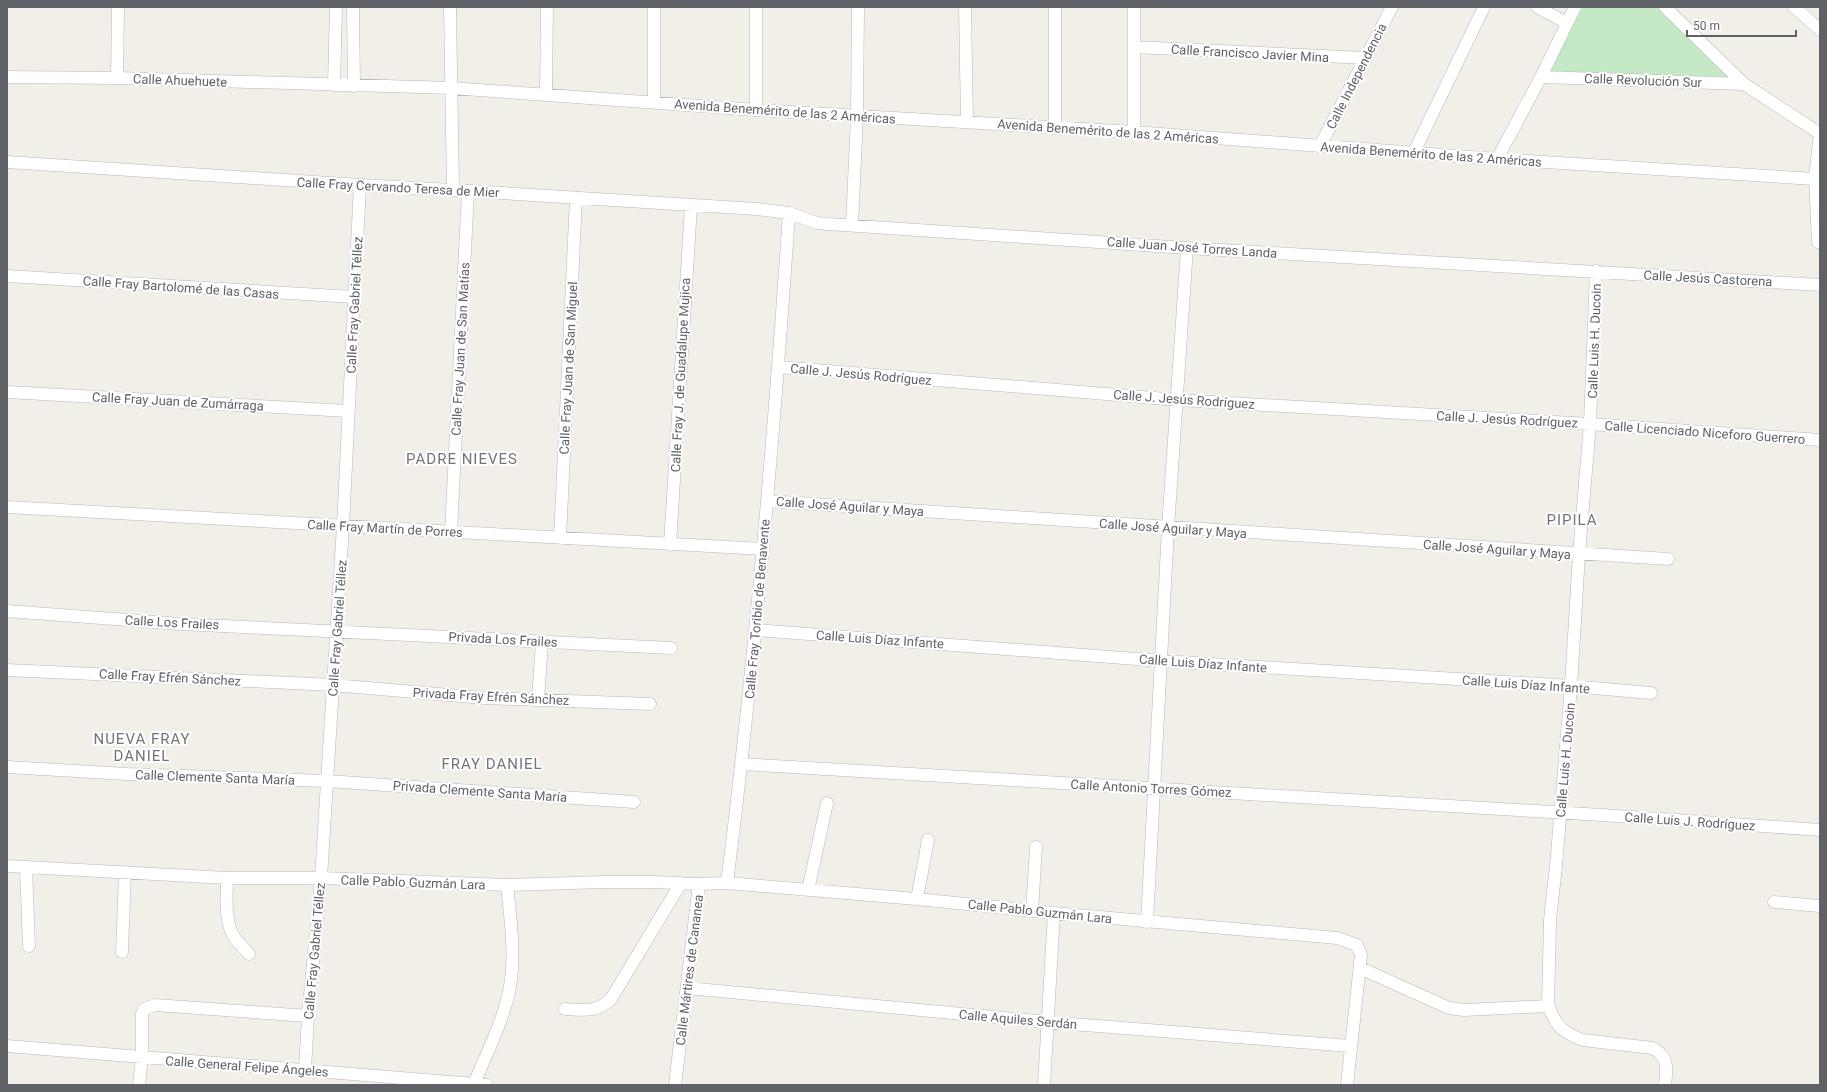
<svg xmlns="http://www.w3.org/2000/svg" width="1827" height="1092" font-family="Roboto,sans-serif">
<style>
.green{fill:#c5e8c5}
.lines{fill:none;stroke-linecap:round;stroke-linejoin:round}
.street-casing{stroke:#b5b8bc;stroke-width:13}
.street{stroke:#fff;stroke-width:12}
.labels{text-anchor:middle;stroke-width:4;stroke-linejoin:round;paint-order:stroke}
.street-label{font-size:13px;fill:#5f6368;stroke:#fff}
.quarter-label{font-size:15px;letter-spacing:1px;fill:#70757a;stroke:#fff}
</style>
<rect width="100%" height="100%" fill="#f1efe8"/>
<path class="green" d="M1583 7H1659L1732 77 1548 73Z"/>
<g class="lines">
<g class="street-casing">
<path id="street" d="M353 7 354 86
M450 7 453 190
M654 7V102
M965 7 967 122
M1055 7V127
M1537 7 1567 23
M1665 7 1744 84 1819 133
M1794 7 1820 30
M1134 47 1365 58
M7 77 117 78 451 88 756 110 1134 132 1497 159 1815 179
M1541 77 1744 84
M117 78 118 7
M334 85 336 7
M546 94 547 7
M756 110V7
M1134 132V7
M1320 146 1392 7
M1414 152 1484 7
M1497 159 1541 77 1575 7
M7 162 360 185 453 190 757 209 789 213 817 223 828 224 1187 248 1820 285
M852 225 857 116 858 7
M1818 242 1815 179 1820 132
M1596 271 1590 424 1579 554 1571 686 1556 866 1550 920 1548 1006 1556 1022 1562 1029 1573 1036 1583 1040 1652 1048C1669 1056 1667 1069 1665 1085
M7 276 354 297
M779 367 1178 400 1590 424 1820 440
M7 392 348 411
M767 501 1668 559
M7 507 763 549
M451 532 468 191
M560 538 576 198
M670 545 691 206
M7 611 182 624 671 648
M756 630 1162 661 1571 686 1651 693
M7 670 333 685 484 698 650 704
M538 700 542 641
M742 764 1602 815 1820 830
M7 767 127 774 327 781 634 802
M7 866 227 878H321L507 885 604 882H654L699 884 727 883 917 899 1054 913 1337 938 1357 945 1361 955 1347 1085
M26 867 29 946
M227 878C227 897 224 920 234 937 238 943 245 949 249 954
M727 883C755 661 774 437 789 213
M808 890 827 803
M917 899 928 840
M1774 902 1820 906
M1032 911 1036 847
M1147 922 1168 528 1187 248
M122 952 125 872
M1360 968 1449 1008 1464 1010 1548 1006
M687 988 1047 1022 1350 1046
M565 1009C585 1010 596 1013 611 999L681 883
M7 1046 487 1085
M305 1070 308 1016 321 878 343 526 360 185
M474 1084C487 1052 507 1014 511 980 515 948 510 916 507 885
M139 1085 142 1058V1014L144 1009 155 1005 308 1016
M675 1085 699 884
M1044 1085 1054 913"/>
</g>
<use href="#street" class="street"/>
</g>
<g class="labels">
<g class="street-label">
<text transform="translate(1250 53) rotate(3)" y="5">Calle Francisco Javier Mina</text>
<text transform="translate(1356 76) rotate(-63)" y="5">Calle Independencia</text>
<text transform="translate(180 80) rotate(2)" y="5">Calle Ahuehuete</text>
<text transform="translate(1643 80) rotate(2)" y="5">Calle Revolución Sur</text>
<text transform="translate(785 111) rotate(4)" y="5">Avenida Benemérito de las 2 Américas</text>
<text transform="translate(1108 131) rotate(4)" y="5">Avenida Benemérito de las 2 Américas</text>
<text transform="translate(1431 154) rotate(4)" y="5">Avenida Benemérito de las 2 Américas</text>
<text transform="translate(398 187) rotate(3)" y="5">Calle Fray Cervando Teresa de Mier</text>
<text transform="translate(1192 247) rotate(4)" y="5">Calle Juan José Torres Landa</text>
<text transform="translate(1708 278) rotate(3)" y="5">Calle Jesús Castorena</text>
<text transform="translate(181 287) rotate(4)" y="5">Calle Fray Bartolomé de las Casas</text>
<text transform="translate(354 305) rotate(-87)" y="5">Calle Fray Gabriel Téllez</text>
<text transform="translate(1594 341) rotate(-88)" y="5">Calle Luis H. Ducoin</text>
<text transform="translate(460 349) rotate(-87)" y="5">Calle Fray Juan de San Matías</text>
<text transform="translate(568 368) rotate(-87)" y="5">Calle Fray Juan de San Miguel</text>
<text transform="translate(861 374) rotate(5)" y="5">Calle J. Jesús Rodríguez</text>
<text transform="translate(680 375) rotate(-87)" y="5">Calle Fray J. de Guadalupe Mujica</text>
<text transform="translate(1184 399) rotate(4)" y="5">Calle J. Jesús Rodríguez</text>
<text transform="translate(178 401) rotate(3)" y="5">Calle Fray Juan de Zumárraga</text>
<text transform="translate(1507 419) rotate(3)" y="5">Calle J. Jesús Rodríguez</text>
<text transform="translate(1705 432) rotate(4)" y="5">Calle Licenciado Niceforo Guerrero</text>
<text transform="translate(850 506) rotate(4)" y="5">Calle José Aguilar y Maya</text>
<text transform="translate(385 528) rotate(3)" y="5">Calle Fray Martín de Porres</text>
<text transform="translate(1173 528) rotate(4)" y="5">Calle José Aguilar y Maya</text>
<text transform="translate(1497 549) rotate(4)" y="5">Calle José Aguilar y Maya</text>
<text transform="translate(757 609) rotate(-85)" y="5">Calle Fray Toribio de Benavente</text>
<text transform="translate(172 622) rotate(3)" y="5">Calle Los Frailes</text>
<text transform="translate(337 628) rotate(-86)" y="5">Calle Fray Gabriel Téllez</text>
<text transform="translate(503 639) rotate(3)" y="5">Privada Los Frailes</text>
<text transform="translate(880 639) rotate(4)" y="5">Calle Luis Díaz Infante</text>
<text transform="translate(1203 663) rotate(4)" y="5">Calle Luis Díaz Infante</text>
<text transform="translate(170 677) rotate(3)" y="5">Calle Fray Efrén Sánchez</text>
<text transform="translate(1526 684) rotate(4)" y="5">Calle Luis Díaz Infante</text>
<text transform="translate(491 696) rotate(3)" y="5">Privada Fray Efrén Sánchez</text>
<text transform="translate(1565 760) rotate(-85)" y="5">Calle Luis H. Ducoin</text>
<text transform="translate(215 777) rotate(2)" y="5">Calle Clemente Santa María</text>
<text transform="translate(1151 788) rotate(3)" y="5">Calle Antonio Torres Gómez</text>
<text transform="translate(480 791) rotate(4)" y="5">Privada Clemente Santa María</text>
<text transform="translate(1690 821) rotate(4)" y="5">Calle Luis J. Rodríguez</text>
<text transform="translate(413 882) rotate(2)" y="5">Calle Pablo Guzmán Lara</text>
<text transform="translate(1040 911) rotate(6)" y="5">Calle Pablo Guzmán Lara</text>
<text transform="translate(314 951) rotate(-85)" y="5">Calle Fray Gabriel Téllez</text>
<text transform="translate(689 970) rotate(-83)" y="5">Calle Mártires de Cananea</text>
<text transform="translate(1018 1019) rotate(5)" y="5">Calle Aquiles Serdán</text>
<text transform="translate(247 1066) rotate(4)" y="5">Calle General Felipe Ángeles</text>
</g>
<g class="quarter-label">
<text x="462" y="464">PADRE NIEVES</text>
<text x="1572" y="525">PIPILA</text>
<text x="142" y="744">NUEVA FRAY<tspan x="142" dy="17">DANIEL</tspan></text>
<text x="492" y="769">FRAY DANIEL</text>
</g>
</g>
<rect width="1827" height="1092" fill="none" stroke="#5f6368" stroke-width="16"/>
<path d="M1687 30v6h109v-6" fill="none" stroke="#5f6368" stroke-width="2"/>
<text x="1693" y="30" font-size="12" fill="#5f6368" stroke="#ffffff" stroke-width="3" paint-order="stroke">50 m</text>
</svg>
